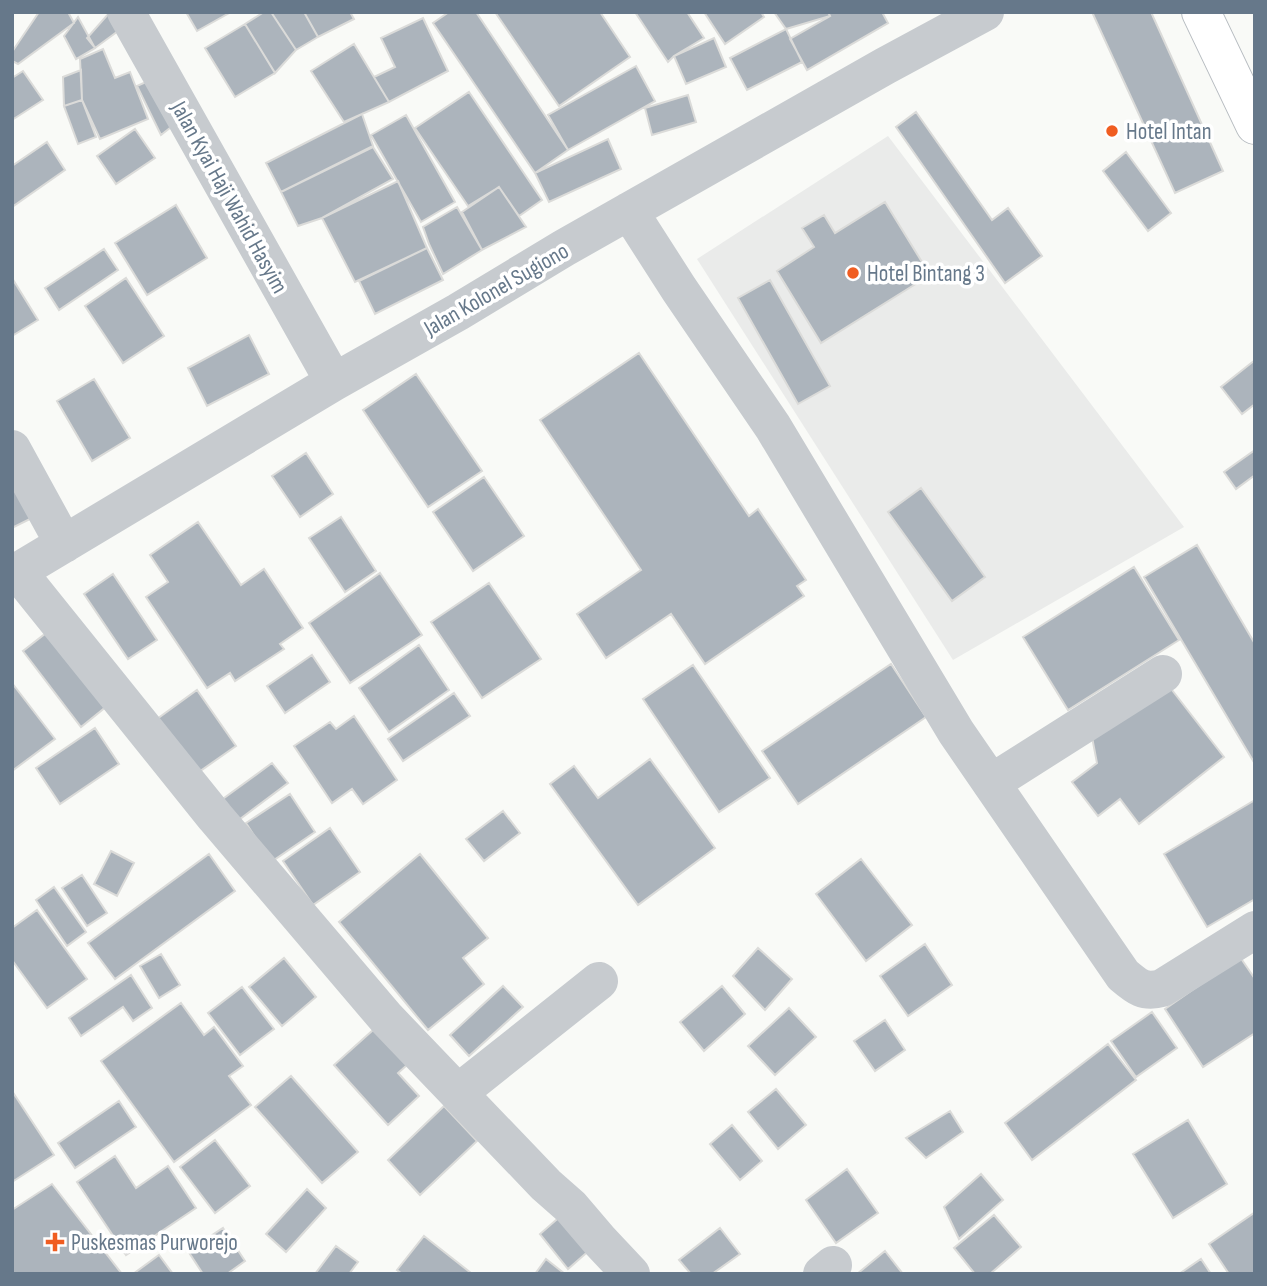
<svg xmlns="http://www.w3.org/2000/svg" width="1267" height="1286" font-family="'Sofia Sans Condensed',sans-serif">
<style>
.built{fill:#eaebea}
.building{fill:#acb4bc;stroke:#dbdbd9;stroke-width:2}
.lines{fill:none;stroke-linecap:round;stroke-linejoin:round}
.major-casing{stroke:#b7bcc1;stroke-width:40}
.minor{stroke:#c7cbcf;stroke-width:38}
.major{stroke:#fff;stroke-width:38}
.poi-dot{fill:#f05d21;stroke:#fff;stroke-width:2.5}
.labels{text-anchor:middle;stroke-width:7;stroke-linejoin:round;paint-order:stroke}
.poi-label{font-size:23px;fill:#66788a;stroke:#fff;text-anchor:start}
.street-label{font-size:23px;fill:#66788a;stroke:#fff}
</style>
<rect width="100%" height="100%" fill="#f9faf7"/>
<path class="built" d="M888 136 1184 527 953 660 697 259Z"/>
<path class="building" d="M39 12H68L74 23 18 64 12 61V52Z
M110 12 129 23 95 48 87 38Z
M186 12H231L197 31Z
M264 12H271L296 50 275 73 245 24Z
M271 12H304L318 37 296 50Z
M304 12H350L354 19 318 37Z
M449 12H476L568 150 535 173 433 23Z
M495 12H600L630 57 559 106Z
M635 12H687L704 38 674 56 668 62Z
M704 12H761L764 17 725 44Z
M774 12H828L830 16 786 29Z
M828 12H882L888 23 807 70 790 39 830 16Z
M1092 12H1151L1223 171 1175 193Z
M78 17 95 48 76 59 64 36Z
M423 18 448 71 389 102 374 77 395 67 381 38Z
M245 24 275 73 235 97 205 48Z
M786 29 802 62 747 90 730 58Z
M714 38 726 67 686 84 674 56Z
M354 44 389 102 344 122 311 71Z
M103 49 115 78 130 72 148 119 100 139 82 100 80 59Z
M636 66 655 101 568 150 548 115Z
M81 70 82 100 64 106 63 77Z
M23 71 43 100 12 120V78Z
M159 76 180 120 161 135 137 86Z
M469 92 542 200 519 216 499 187 468 206 415 128Z
M688 95 696 122 652 135 645 108Z
M82 100 96 137 78 144 64 106Z
M916 112 992 220 1008 208 1042 256 1005 283 896 127Z
M362 114 373 146 281 192 266 163Z
M406 115 455 202 421 222 371 135Z
M135 129 155 158 116 184 97 156Z
M608 139 621 169 549 202 535 173Z
M47 142 65 170 12 207V166Z
M373 147 393 179 322 218 298 226 281 192Z
M1126 152 1171 213 1148 231 1103 171Z
M398 181 427 248 355 282 322 218Z
M499 187 526 227 482 250 462 212Z
M885 202 930 275 821 343 777 271 814 247 802 228 824 215 835 233Z
M176 205 207 258 147 295 115 243Z
M457 207 482 250 443 274 429 244 423 227Z
M427 248 443 280 375 314 359 281Z
M104 249 118 270 59 310 45 288Z
M12 278 38 320 12 336Z
M126 278 164 336 123 363 85 306Z
M770 280 830 386 798 404 738 298Z
M249 335 269 374 207 406 188 368Z
M639 353 749 516 758 509 806 580 797 586 804 596 705 664 671 614 606 658 577 614 641 570 540 420Z
M1255 360V404L1242 414 1221 387Z
M416 374 482 471 428 507 363 410Z
M94 379 130 438 92 461 57 401Z
M1255 450V475L1236 489 1224 472Z
M306 453 333 494 300 517 272 476Z
M12 468 36 516 12 528Z
M484 477 524 536 473 571 433 512Z
M921 488 985 577 952 601 888 512Z
M341 517 376 571 345 592 309 538Z
M198 522 241 585 264 569 303 628 280 644 284 649 235 681 230 673 207 688 146 597 168 582 150 555Z
M1197 545 1255 644V764L1144 577Z
M1134 567 1179 640 1068 710 1023 637Z
M380 573 422 635 350 683 309 623Z
M113 574 157 640 128 659 84 594Z
M489 583 541 659 482 698 431 622Z
M50 630 107 706 81 727 23 651Z
M419 645 449 690 389 732 359 688Z
M312 655 330 682 285 713 267 686Z
M891 664 926 717 798 804 762 751Z
M693 665 770 778 719 812 643 699Z
M1165 681 1224 757 1139 824 1120 799 1098 816 1072 782 1097 763 1092 737Z
M12 683 55 739 12 771Z
M197 690 236 746 196 774 157 719Z
M454 693 470 716 403 761 388 739Z
M354 716 397 780 363 804 352 789 332 803 294 746 330 722 336 729Z
M95 728 119 764 60 804 36 768Z
M650 759 715 848 638 905 550 784 574 766 598 798Z
M272 763 288 783 236 822 220 801Z
M290 794 315 832 271 862 246 823Z
M1255 800V899L1207 927 1164 854Z
M503 811 520 833 484 861 466 839Z
M330 828 360 872 313 905 283 861Z
M111 851 134 863 117 896 94 884Z
M209 854 235 891 115 979 88 943Z
M420 854 488 938 463 958 484 984 428 1030 339 922Z
M861 859 912 925 866 961 816 894Z
M82 875 107 913 87 926 62 888Z
M54 887 86 932 67 946 36 900Z
M37 910 87 979 47 1008 12 960V928Z
M925 944 952 985 908 1016 880 976Z
M758 948 792 979 765 1010 733 976Z
M161 954 180 985 159 998 140 966Z
M1240 957 1255 979V1033L1203 1067 1165 1009Z
M284 958 316 997 282 1026 249 987Z
M131 975 152 1008 133 1021 123 1007 81 1036 69 1018Z
M503 986 523 1007 469 1056 450 1035Z
M722 986 745 1014 704 1051 680 1022Z
M242 987 274 1029 240 1055 208 1013Z
M181 1003 204 1035 214 1027 243 1066 229 1076 251 1105 174 1162 101 1061Z
M789 1008 816 1037 775 1075 748 1046Z
M1152 1012 1177 1048 1136 1077 1111 1041Z
M885 1020 905 1050 875 1071 854 1041Z
M382 1022 415 1058 398 1073 419 1096 388 1125 334 1065Z
M1108 1044 1136 1080 1032 1160 1005 1123Z
M291 1076 358 1152 322 1183 255 1107Z
M776 1089 806 1125 778 1149 748 1112Z
M12 1091 54 1155 12 1182Z
M119 1101 136 1127 75 1168 58 1143Z
M444 1106 477 1141 420 1195 388 1160Z
M950 1111 963 1132 926 1158 906 1138Z
M1188 1120 1227 1184 1173 1218 1133 1154Z
M732 1125 762 1161 740 1180 710 1144Z
M215 1140 250 1186 215 1213 180 1167Z
M115 1156 136 1188 168 1166 196 1208 126 1255 77 1182Z
M847 1169 878 1213 836 1243 806 1200Z
M981 1174 1003 1200 959 1239 944 1207Z
M52 1184 122 1274H12V1210Z
M307 1189 326 1208 286 1252 266 1234Z
M571 1207 600 1241 568 1269 540 1234Z
M1254 1213 1255 1274H1229L1209 1244Z
M994 1215 1021 1247 990 1274H975L954 1248Z
M223 1228 245 1261 227 1274H203L188 1251Z
M720 1228 740 1254 712 1274H691L679 1260Z
M424 1236 471 1273V1274H402L397 1270Z
M336 1246 358 1262 349 1274H315Z
M885 1251 903 1274H857Z
M159 1255 173 1274H133Z
M546 1259 565 1274H535Z
M1201 1259 1211 1274H1179Z"/>
<g class="lines">
<g class="major-casing">
<path id="major" d="M1201 12 1255 125"/>
</g>
<path class="minor" d="M126 12 334 382
M629 211 679 289 773 427 956 732 1123 975C1137 987 1144 993 1162 988L1255 930
M12 449 64 544
M18 572 215 817 387 1019 546 1185 571 1207 600 1241 631 1274
M12 575 334 382 458 312 564 248 885 66 985 12
M991 783 1163 674
M458 1093 599 981
M822 1274 833 1265"/>
<use href="#major" class="major"/>
</g>
<g class="poi-dot">
<circle cx="1112" cy="131" r="7"/>
<circle cx="853" cy="273" r="7"/>
<path d="M51.5 1231.5h7v7h7v7h-7v7h-7v-7h-7v-7h7z"/>
</g>
<g class="labels">
<g class="poi-label">
<text x="1126" y="139">Hotel Intan</text>
<text x="867" y="281">Hotel Bintang 3</text>
<text x="71" y="1250">Puskesmas Purworejo</text>
</g>
<g class="street-label">
<text transform="translate(230 197) rotate(61)" y="8">Jalan Kyai Haji Wahid Hasyim</text>
<text transform="translate(496 289) rotate(-30)" y="8">Jalan Kolonel Sugiono</text>
</g>
</g>
<rect width="1267" height="1286" fill="none" stroke="#66788a" stroke-width="28"/>
</svg>
